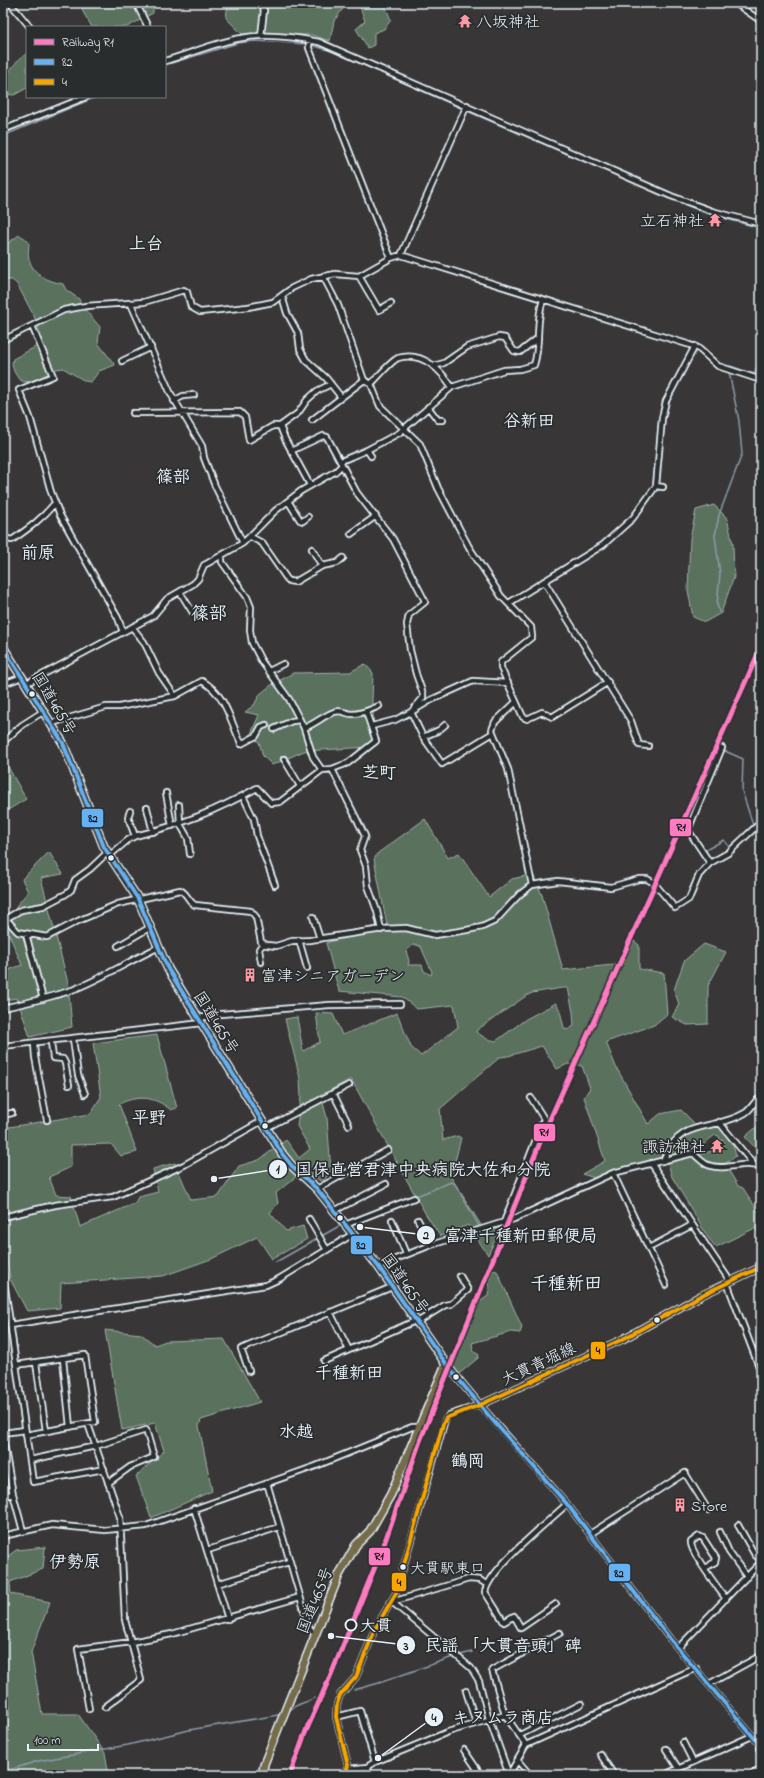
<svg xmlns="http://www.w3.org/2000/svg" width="764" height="1778" font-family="'Indie Flower','Klee One',sans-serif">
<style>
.green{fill:#5a715d;stroke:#a1b1aa;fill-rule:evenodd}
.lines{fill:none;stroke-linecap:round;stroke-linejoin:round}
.stream{stroke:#8d9ca9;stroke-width:1.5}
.minor-casing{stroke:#e8f1f8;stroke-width:8}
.major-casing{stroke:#e8f1f8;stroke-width:9}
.highway-casing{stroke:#e8f1f8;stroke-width:10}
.minor{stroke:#2a2d2e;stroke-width:4.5}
.major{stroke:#746c4b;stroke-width:6}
.highway{stroke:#746c4b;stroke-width:7}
.bus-1-casing{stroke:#2a2d2e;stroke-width:7}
.bus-2-casing{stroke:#2a2d2e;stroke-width:7}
.bus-1{stroke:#66b1f2;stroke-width:4}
.bus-2{stroke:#f7a600;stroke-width:4}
.rail-1-casing{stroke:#2a2d2e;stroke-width:8}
.rail-1{stroke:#fe7ac1;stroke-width:5}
.bus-dot{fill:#e8f1f8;stroke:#2a2d2e;stroke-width:1.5}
.stop-dot{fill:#2a2d2e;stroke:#e8f1f8;stroke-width:2}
.labels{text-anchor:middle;stroke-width:3.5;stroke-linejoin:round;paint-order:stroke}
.bus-label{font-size:15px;fill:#e8f1f8;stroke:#2a2d2e;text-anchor:start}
.poi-label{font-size:16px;fill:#e8f1f8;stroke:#2a2d2e;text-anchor:start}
.street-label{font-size:16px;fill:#e8f1f8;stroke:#2a2d2e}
.stop-label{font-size:16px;font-weight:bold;fill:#e8f1f8;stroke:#2a2d2e;text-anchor:start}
.neighbourhood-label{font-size:17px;font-weight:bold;fill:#e8f1f8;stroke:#2a2d2e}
.quarter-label{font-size:18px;font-weight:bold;fill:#e8f1f8;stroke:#2a2d2e}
.leader{fill:none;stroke:#e8f1f8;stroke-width:1.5}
.callout-dot{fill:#e8f1f8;stroke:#2a2d2e;stroke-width:1.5}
.mark-label{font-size:12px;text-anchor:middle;font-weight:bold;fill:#111}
.callout-label{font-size:17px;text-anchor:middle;font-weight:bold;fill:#e8f1f8;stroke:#2a2d2e;stroke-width:3.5;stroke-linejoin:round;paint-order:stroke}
.line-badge{stroke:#2a2d2e;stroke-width:1.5}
.pale-badge-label{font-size:11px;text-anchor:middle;font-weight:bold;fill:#111}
</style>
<rect width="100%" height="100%" fill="#383637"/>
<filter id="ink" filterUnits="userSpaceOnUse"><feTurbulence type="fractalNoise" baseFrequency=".025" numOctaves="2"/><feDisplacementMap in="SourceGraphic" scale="8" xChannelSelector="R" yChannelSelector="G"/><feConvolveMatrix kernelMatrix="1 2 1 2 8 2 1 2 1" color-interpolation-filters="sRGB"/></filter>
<g filter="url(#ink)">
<path class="green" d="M81 3H153V13L127 27H92L83 12Z
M228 3H384L391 20 384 29 374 33V45L368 48 356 29 365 21 359 4 347 3 334 21 330 41 312 35 242 34 226 18Z
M27 53V88L14 95 3 94C3 77 13 63 27 53Z
M19 235C35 242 26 247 29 259 33 275 48 281 63 284L66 290 79 299 83 307 100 327 98 343 115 365 99 371 91 382 85 381 63 368 56 369 40 379 24 382C16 379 10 366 13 359L39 345 42 339 34 316 17 284 12 280H3V247Z
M714 505 727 518 733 544 734 577 721 613 705 622 693 617 688 590 690 539 696 510Z
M365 664 373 673 372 701 375 739 370 747 304 751 272 765 263 756 259 742 250 736 259 715 245 712 254 705 260 694 270 686 293 673 350 672Z
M7 765 26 799 3 813V767Z
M425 819 448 858 459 853 489 897 512 879 533 874 542 895 563 970 623 964 634 941 639 945V969L664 973 667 1014 654 1025 606 1042 616 1067 648 1124 660 1114 681 1110 698 1127 726 1119 736 1156 725 1164 738 1186 743 1188 761 1216V1236L755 1228 716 1247 709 1239 672 1177 666 1157 595 1178 582 1174 605 1161 584 1097 590 1088 582 1066 568 1064 557 1069 542 1046 508 1056 500 1057 440 1109 443 1140 458 1136 461 1138 451 1177 486 1233 501 1227 488 1255 468 1225 440 1236 425 1213 351 1079 321 1095 327 1118 331 1171 322 1182 304 1170 276 1193 278 1203 270 1213 286 1231 303 1226 307 1239 272 1259 257 1237 211 1259 163 1276 61 1283 60 1308 27 1311 10 1279 3 1238V1128L90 1114 101 1097 93 1043 157 1035 177 1108 171 1110C154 1096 138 1095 119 1104L137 1152 121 1156 111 1144 71 1145V1167L49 1177 56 1195 71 1196 80 1227 135 1203 138 1197 158 1192 153 1169 175 1163 191 1200 218 1197 239 1166 259 1160 286 1140 299 1158 310 1149 297 1126 301 1097 300 1078 285 1019 297 1017 303 1051 320 1042 316 1013 333 1014 342 1035 397 1013 411 1047 421 1056 458 1027 454 1005 417 1009 402 997 339 991 326 943 387 925 374 859 378 853ZM413 945H417L421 947 432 972 431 975 424 971 422 965H408L409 961 406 951ZM562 988H568L573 1012 574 1026 567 1030 564 1028 560 1011 556 1003 526 1019 496 1041 487 1039 476 1032 477 1030 526 996 532 993ZM715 1135 719 1136 720 1142 721 1140 724 1141 725 1145 720 1149 701 1154 700 1156 701 1158 692 1155 682 1159 678 1158 677 1155C683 1152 690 1152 696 1150 704 1146 707 1140 715 1135Z
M49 852 63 874 41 878 68 983 72 1027 30 1037 17 998 3 1000V972L22 965 8 932 17 905 28 892 22 879Z
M704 944 726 952 708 986V1024L687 1025 672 1017 679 1004 674 990 684 961Z
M761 1123V1154L745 1137Z
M493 1270 497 1271 522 1327 520 1333 511 1332 472 1343 473 1351 479 1355 478 1358 459 1374 453 1368 454 1362 478 1303 488 1296 490 1277Z
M105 1330 141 1334 155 1345 166 1341 224 1339 260 1402 201 1420 199 1426 212 1491 151 1518 136 1476 164 1451 155 1423 122 1430Z
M45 1547 43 1569 10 1582 11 1594 50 1602 31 1652 42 1714H78L105 1753 109 1775H56L54 1773 50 1775H3L10 1709 3 1671V1560L16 1550Z"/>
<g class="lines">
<path class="stream" d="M165 65 238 43 255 41 307 44 332 51 463 109
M467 111 599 168
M3 136 96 97
M604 170 703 212 737 222
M741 223 761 228
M730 366 754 374 761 357
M719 612 717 604 720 574 715 536 719 515 742 454 739 421 729 372
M690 828 701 846
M704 851 724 840 730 848 753 825 742 791 743 759 725 751
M414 1197 451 1182 455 1184 479 1226
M276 1262 341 1225
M460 1655 472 1652
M354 1690 379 1683 453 1657
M289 1711C296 1703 305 1704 314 1698
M3 1772 38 1761 128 1745 189 1730 278 1715"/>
<g class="minor-casing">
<path id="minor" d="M10 3 30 27
M136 3 148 27
M260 3 264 10 261 36
M735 3 761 21
M309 40V48L391 258
M165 61C190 54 216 42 242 38 266 33 295 37 319 42L671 196 712 211 761 224
M3 130 86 97
M401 255 467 105
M323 276 338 305 364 380 371 384 380 406 420 444 438 488 469 547 501 596 531 627 532 637 501 662V668L523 717 527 719 542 712 552 717 608 682
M359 276 379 310 391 303
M282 296 287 313 298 333 300 349 306 360 326 378 341 397
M131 304 171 394 202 446 204 458 215 486 243 543
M32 326 53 376 19 390 30 417 51 492 60 515 118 618 123 632
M3 340 64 310 86 306 144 302 184 290 187 292 191 307 200 312 248 307 273 302 292 288 311 279 335 274 359 276 391 258 401 255 687 344 698 348 718 366 761 380
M122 361 151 347
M433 366 444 363 467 347 499 337 505 338 514 351 520 352 538 338
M371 384C377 378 391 361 398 358 422 351 440 369 452 387
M174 401 183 396 194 395
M428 407 438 420H443
M133 413 240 412 245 417 249 440 273 426H280
M312 420 364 380
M367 450 371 456
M291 451 323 436 327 437 357 493 393 539 424 599 425 602 409 615 407 624 410 650 416 674 423 694V698L411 712 423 737 442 764 493 733
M341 461 367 450 399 433 452 387 504 370 520 369 534 365C541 344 535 322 543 300
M310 485 285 439 280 426 298 413 307 400 317 391 331 384
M656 486 663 487
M288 501 300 520 303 521 308 517
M351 534 376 516
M251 537 262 543 287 579 289 581 295 582 322 566 337 563 343 558
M3 538 12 540C28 529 42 519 55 503
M312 549 322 566
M222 555V562L247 597 251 607 250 630 252 643 262 662 289 699 304 728 313 757 322 770
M544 581 631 721 639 745 648 746
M180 592 193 613
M509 603 603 545 633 518 656 486 662 418 666 401 695 346
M132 627 144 642 159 673 175 696
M269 671 283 664
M27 683 153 616 167 599 193 584 198 579 204 565 208 563 243 543 275 511 301 491 336 471 342 465
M3 684 17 679
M516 702 495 722 492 730 508 769 532 885
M52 723 106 707H119L175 696 202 681C226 694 230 721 241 743
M372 726 395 720 411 712 431 700 473 681 508 683
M304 728C315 724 323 716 334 712 341 709 346 714 352 714 362 714 370 710 379 706
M274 729 292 721 300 720
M423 737 439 730 445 725
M3 742 22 725 44 711
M241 744 256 736 261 727 266 725
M284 759 300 786
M332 769 365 836 360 850 366 866 368 886 377 911 381 930
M166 793 172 826
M243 796 254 819 257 836 275 885
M179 805 180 824 188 838 190 854
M147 808 153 832
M130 811 128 817 135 836
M109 856 128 840 135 836C180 825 216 811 257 788L271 803 280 802 322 770 332 769 348 763 376 741 366 712
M710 863 688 830 722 748
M313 917 320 939
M5 919 21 910 43 906 66 894 71 890 75 880 90 869 107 853
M6 919 18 932 47 937 78 921 118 904 180 890C187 893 188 901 195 905L251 911 256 917 261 942 267 945 276 946 292 941 310 940 383 929 406 928 435 935 467 930 482 927 495 921 519 895 532 885 558 881 611 887 639 879H647L654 883 675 908 689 899 699 875 710 863 728 853 761 822
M26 934 43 999
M299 940 307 968
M118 946 149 928
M261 962 259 949 263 944
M3 1008C26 1003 49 998 72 990 101 979 129 961 157 948
M199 1018 221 1014 329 1005 400 1004
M73 1039 78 1075 85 1094
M51 1042 53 1058 63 1059 65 1063 69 1085
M34 1043 35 1057 47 1120
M3 1046 202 1023
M333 1093 349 1125
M3 1115 12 1113
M719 1122 754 1165
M266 1128 349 1085
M663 1161C679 1117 713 1132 745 1113 750 1110 753 1104 757 1100
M651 1163 730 1281
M613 1173 666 1285
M317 1189 388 1150
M334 1211 386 1184
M3 1217 55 1205 113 1197 184 1165 262 1121
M309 1219 327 1250
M392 1220 406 1254
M418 1220 431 1245
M504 1222 544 1119 531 1098
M345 1225 414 1198
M649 1248 692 1225
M378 1266 431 1245 514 1219 613 1173 693 1153C697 1157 703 1163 708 1165 725 1172 745 1159 761 1168
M3 1274 33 1482 104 1469
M727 1283 761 1372
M330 1312 349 1350
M416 1323 445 1305 451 1304 468 1290 460 1276
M10 1325 266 1285 279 1279 353 1234
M63 1359 70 1427
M324 1361 415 1321
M36 1363 46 1431
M16 1365 85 1355 95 1422 26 1435
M249 1371 241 1349 392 1287
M88 1424 120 1517 125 1620 141 1680 105 1707
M3 1433 25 1430
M3 1439 13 1494 23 1531
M30 1460 96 1446 146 1430 154 1457 130 1467 108 1483
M267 1483 309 1627 315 1635
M3 1496 13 1494
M194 1508 228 1619
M738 1525 755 1555 761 1560
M720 1532 729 1552 747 1577
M590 1534 685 1473 708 1510
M3 1536 52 1525 105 1530 146 1526 316 1466 412 1427H419
M208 1550 279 1527
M705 1568 715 1562 716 1558 703 1538 699 1536 691 1542C690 1552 719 1589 726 1599
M217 1584 289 1562
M392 1602 471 1668 479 1681 489 1719 509 1775
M392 1602 469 1579 480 1580 486 1584
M556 1604 521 1628 514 1616 504 1622 485 1592C490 1568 547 1523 567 1504
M678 1648 761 1562
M709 1684 758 1657
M466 1691 476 1723
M89 1709 78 1649 131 1642 172 1634 300 1597
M336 1717 360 1711 375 1762
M520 1735 581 1704
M683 1742 693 1762
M526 1745 505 1715 492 1670 560 1633
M760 1745 759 1748 761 1753
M666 1749 678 1768
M464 1750 481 1775
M600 1754 614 1775
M518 1761 530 1775
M367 1767 371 1775
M347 1769 367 1767 375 1762 448 1732 505 1715
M341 1775 347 1769 348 1765 336 1717 337 1704 340 1695 356 1677 375 1629 396 1593 445 1420 449 1415 480 1405 567 1504 670 1639 761 1746
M509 1775 526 1745 696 1668
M664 1775 752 1736
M750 1775 761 1769"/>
</g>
<g class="major-casing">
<path id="major" d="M446 1364 480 1405 623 1339 702 1295 761 1267"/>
</g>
<g class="highway-casing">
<path id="highway" d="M3 647 63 743 104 847 138 899 168 969 283 1155 292 1166 317 1189 378 1266 446 1364 391 1494 370 1531 356 1545 339 1575 264 1764 263 1771 266 1775"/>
</g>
<use href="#minor" class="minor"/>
<use href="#major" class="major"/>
<use href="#highway" class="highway"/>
<g class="bus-1-casing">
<path id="bus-1" d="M3 647 63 743 104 847 138 899 168 969 283 1155 292 1166 317 1189 378 1266 449 1368 495 1423 567 1504 670 1639 761 1746"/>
</g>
<g class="bus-2-casing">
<path id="bus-2" d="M341 1775 347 1769 348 1765 336 1717 337 1704 340 1695 356 1677 375 1629 396 1593 443 1424 446 1418 480 1405 623 1339 702 1295 761 1267"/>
</g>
<use href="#bus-1" class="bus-1"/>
<use href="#bus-2" class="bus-2"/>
<g class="rail-1-casing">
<path id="rail-1" d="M303 1738 333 1670 383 1547 420 1441 543 1135 761 647
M290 1775 308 1725"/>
</g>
<use href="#rail-1" class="rail-1"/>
</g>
</g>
<defs>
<g id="temple-bare" transform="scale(1.08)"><path d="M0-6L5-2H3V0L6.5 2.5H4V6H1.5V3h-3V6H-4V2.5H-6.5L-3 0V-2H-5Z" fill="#ff9aa2" stroke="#2a2d2e" stroke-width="2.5" paint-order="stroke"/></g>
<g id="building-bare" transform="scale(1.08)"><path d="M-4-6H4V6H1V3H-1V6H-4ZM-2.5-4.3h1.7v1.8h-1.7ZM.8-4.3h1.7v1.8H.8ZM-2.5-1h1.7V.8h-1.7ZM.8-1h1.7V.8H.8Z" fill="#ff9aa2" stroke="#2a2d2e" stroke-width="2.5" paint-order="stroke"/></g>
</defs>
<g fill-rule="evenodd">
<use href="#temple-bare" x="465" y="21"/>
<use href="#temple-bare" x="715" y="220"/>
<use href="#building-bare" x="250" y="975"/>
<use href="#temple-bare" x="717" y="1146"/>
<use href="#building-bare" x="680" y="1505"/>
</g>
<g class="bus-dot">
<circle cx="32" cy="694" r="3.5"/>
<circle cx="111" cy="858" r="3.5"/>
<circle cx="265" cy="1126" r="3.5"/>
<circle cx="340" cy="1218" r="3.5"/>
<circle cx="657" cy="1320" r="3.5"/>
<circle cx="456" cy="1377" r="3.5"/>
<circle cx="403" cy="1567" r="3.5"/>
</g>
<circle class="stop-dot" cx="351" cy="1625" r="5.5"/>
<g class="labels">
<g class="bus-label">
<text x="410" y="1573">大貫駅東口</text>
</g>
<g class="poi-label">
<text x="476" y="27">八坂神社</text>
<text x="704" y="226" text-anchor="end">立石神社</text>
<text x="261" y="981">富津シニアガーデン</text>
<text x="706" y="1152" text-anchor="end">諏訪神社</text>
<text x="691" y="1511">Store</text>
</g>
<g class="street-label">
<text transform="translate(55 703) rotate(59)" y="6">国道465号</text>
<text transform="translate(217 1022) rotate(58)" y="6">国道465号</text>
<text transform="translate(406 1283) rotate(55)" y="6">国道465号</text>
<text transform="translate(538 1363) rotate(-25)" y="6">大貫青堀線</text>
<text transform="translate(314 1600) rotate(-68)" y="6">国道465号</text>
</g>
<g class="stop-label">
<text x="360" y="1631">大貫</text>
</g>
<g class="neighbourhood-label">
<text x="146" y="249">上台</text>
<text x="529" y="426">谷新田</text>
<text x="173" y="482">篠部</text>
<text x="38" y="558">前原</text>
<text x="379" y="778">芝町</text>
<text x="149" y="1123">平野</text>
<text x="349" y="1378">千種新田</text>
<text x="296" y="1437">水越</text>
<text x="468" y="1466">鶴岡</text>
<text x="75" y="1567">伊勢原</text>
</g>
<g class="quarter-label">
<text x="209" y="619">篠部</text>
<text x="566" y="1289">千種新田</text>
</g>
</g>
<path class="leader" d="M214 1179L278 1169M360 1227L426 1235M331 1636L406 1645M378 1758L434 1717"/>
<g class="callout-dot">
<circle cx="214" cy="1179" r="4"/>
<circle cx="360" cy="1227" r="4"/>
<circle cx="331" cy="1636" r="4"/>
<circle cx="378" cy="1758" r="4"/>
<circle cx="278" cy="1169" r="10"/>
<circle cx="426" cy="1235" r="10"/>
<circle cx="406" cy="1645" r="10"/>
<circle cx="434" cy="1717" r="10"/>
</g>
<g class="mark-label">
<text x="278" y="1173">1</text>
<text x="426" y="1239">2</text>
<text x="406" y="1650">3</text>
<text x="434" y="1722">4</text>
</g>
<g class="callout-label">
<text x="423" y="1175">国保直営君津中央病院大佐和分院</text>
<text x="521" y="1241">富津千種新田郵便局</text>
<text x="503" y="1651">民謡 「大貫音頭」碑</text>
<text x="503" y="1723">キヌムラ商店</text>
</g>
<g class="line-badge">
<rect x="81" y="808" width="23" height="20" rx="4" fill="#66b1f2"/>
<rect x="669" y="818" width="23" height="19" rx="4" fill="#fe7ac1"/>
<rect x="533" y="1123" width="23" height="19" rx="4" fill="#fe7ac1"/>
<rect x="350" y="1235" width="23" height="20" rx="4" fill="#66b1f2"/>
<rect x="590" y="1341" width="16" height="19" rx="4" fill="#f7a600"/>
<rect x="368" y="1547" width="23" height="19" rx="4" fill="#fe7ac1"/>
<rect x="608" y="1563" width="23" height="19" rx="4" fill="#66b1f2"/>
<rect x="391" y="1572" width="16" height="20" rx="4" fill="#f7a600"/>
</g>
<g class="pale-badge-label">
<text x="93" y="822">82</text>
<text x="681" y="831">R1</text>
<text x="544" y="1136">R1</text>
<text x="361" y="1249">82</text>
<text x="598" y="1354">4</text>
<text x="379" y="1560">R1</text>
<text x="619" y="1577">82</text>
<text x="399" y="1586">4</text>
</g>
<rect width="764" height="1778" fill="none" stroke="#2a2d2e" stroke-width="16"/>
<rect x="8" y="8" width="748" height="1762" fill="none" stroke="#e8f1f8" stroke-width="1.5" filter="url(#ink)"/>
<rect x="26" y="26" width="140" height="72" fill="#2a2d2e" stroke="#767b7f"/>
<rect x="34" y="39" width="20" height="6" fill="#fe7ac1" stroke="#767b7f"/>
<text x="62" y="46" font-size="12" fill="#e8f1f8">Railway R1</text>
<rect x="34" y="59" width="20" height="6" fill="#66b1f2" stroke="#767b7f"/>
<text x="62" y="66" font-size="12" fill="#e8f1f8">82</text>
<rect x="34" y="79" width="20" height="6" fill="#f7a600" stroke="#767b7f"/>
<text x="62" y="86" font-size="12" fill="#e8f1f8">4</text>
<path d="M28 1744v6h70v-6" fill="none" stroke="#e8f1f8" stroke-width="2"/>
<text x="34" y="1744" font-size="12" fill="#e8f1f8" stroke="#2a2d2e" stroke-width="3" paint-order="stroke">100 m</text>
</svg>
